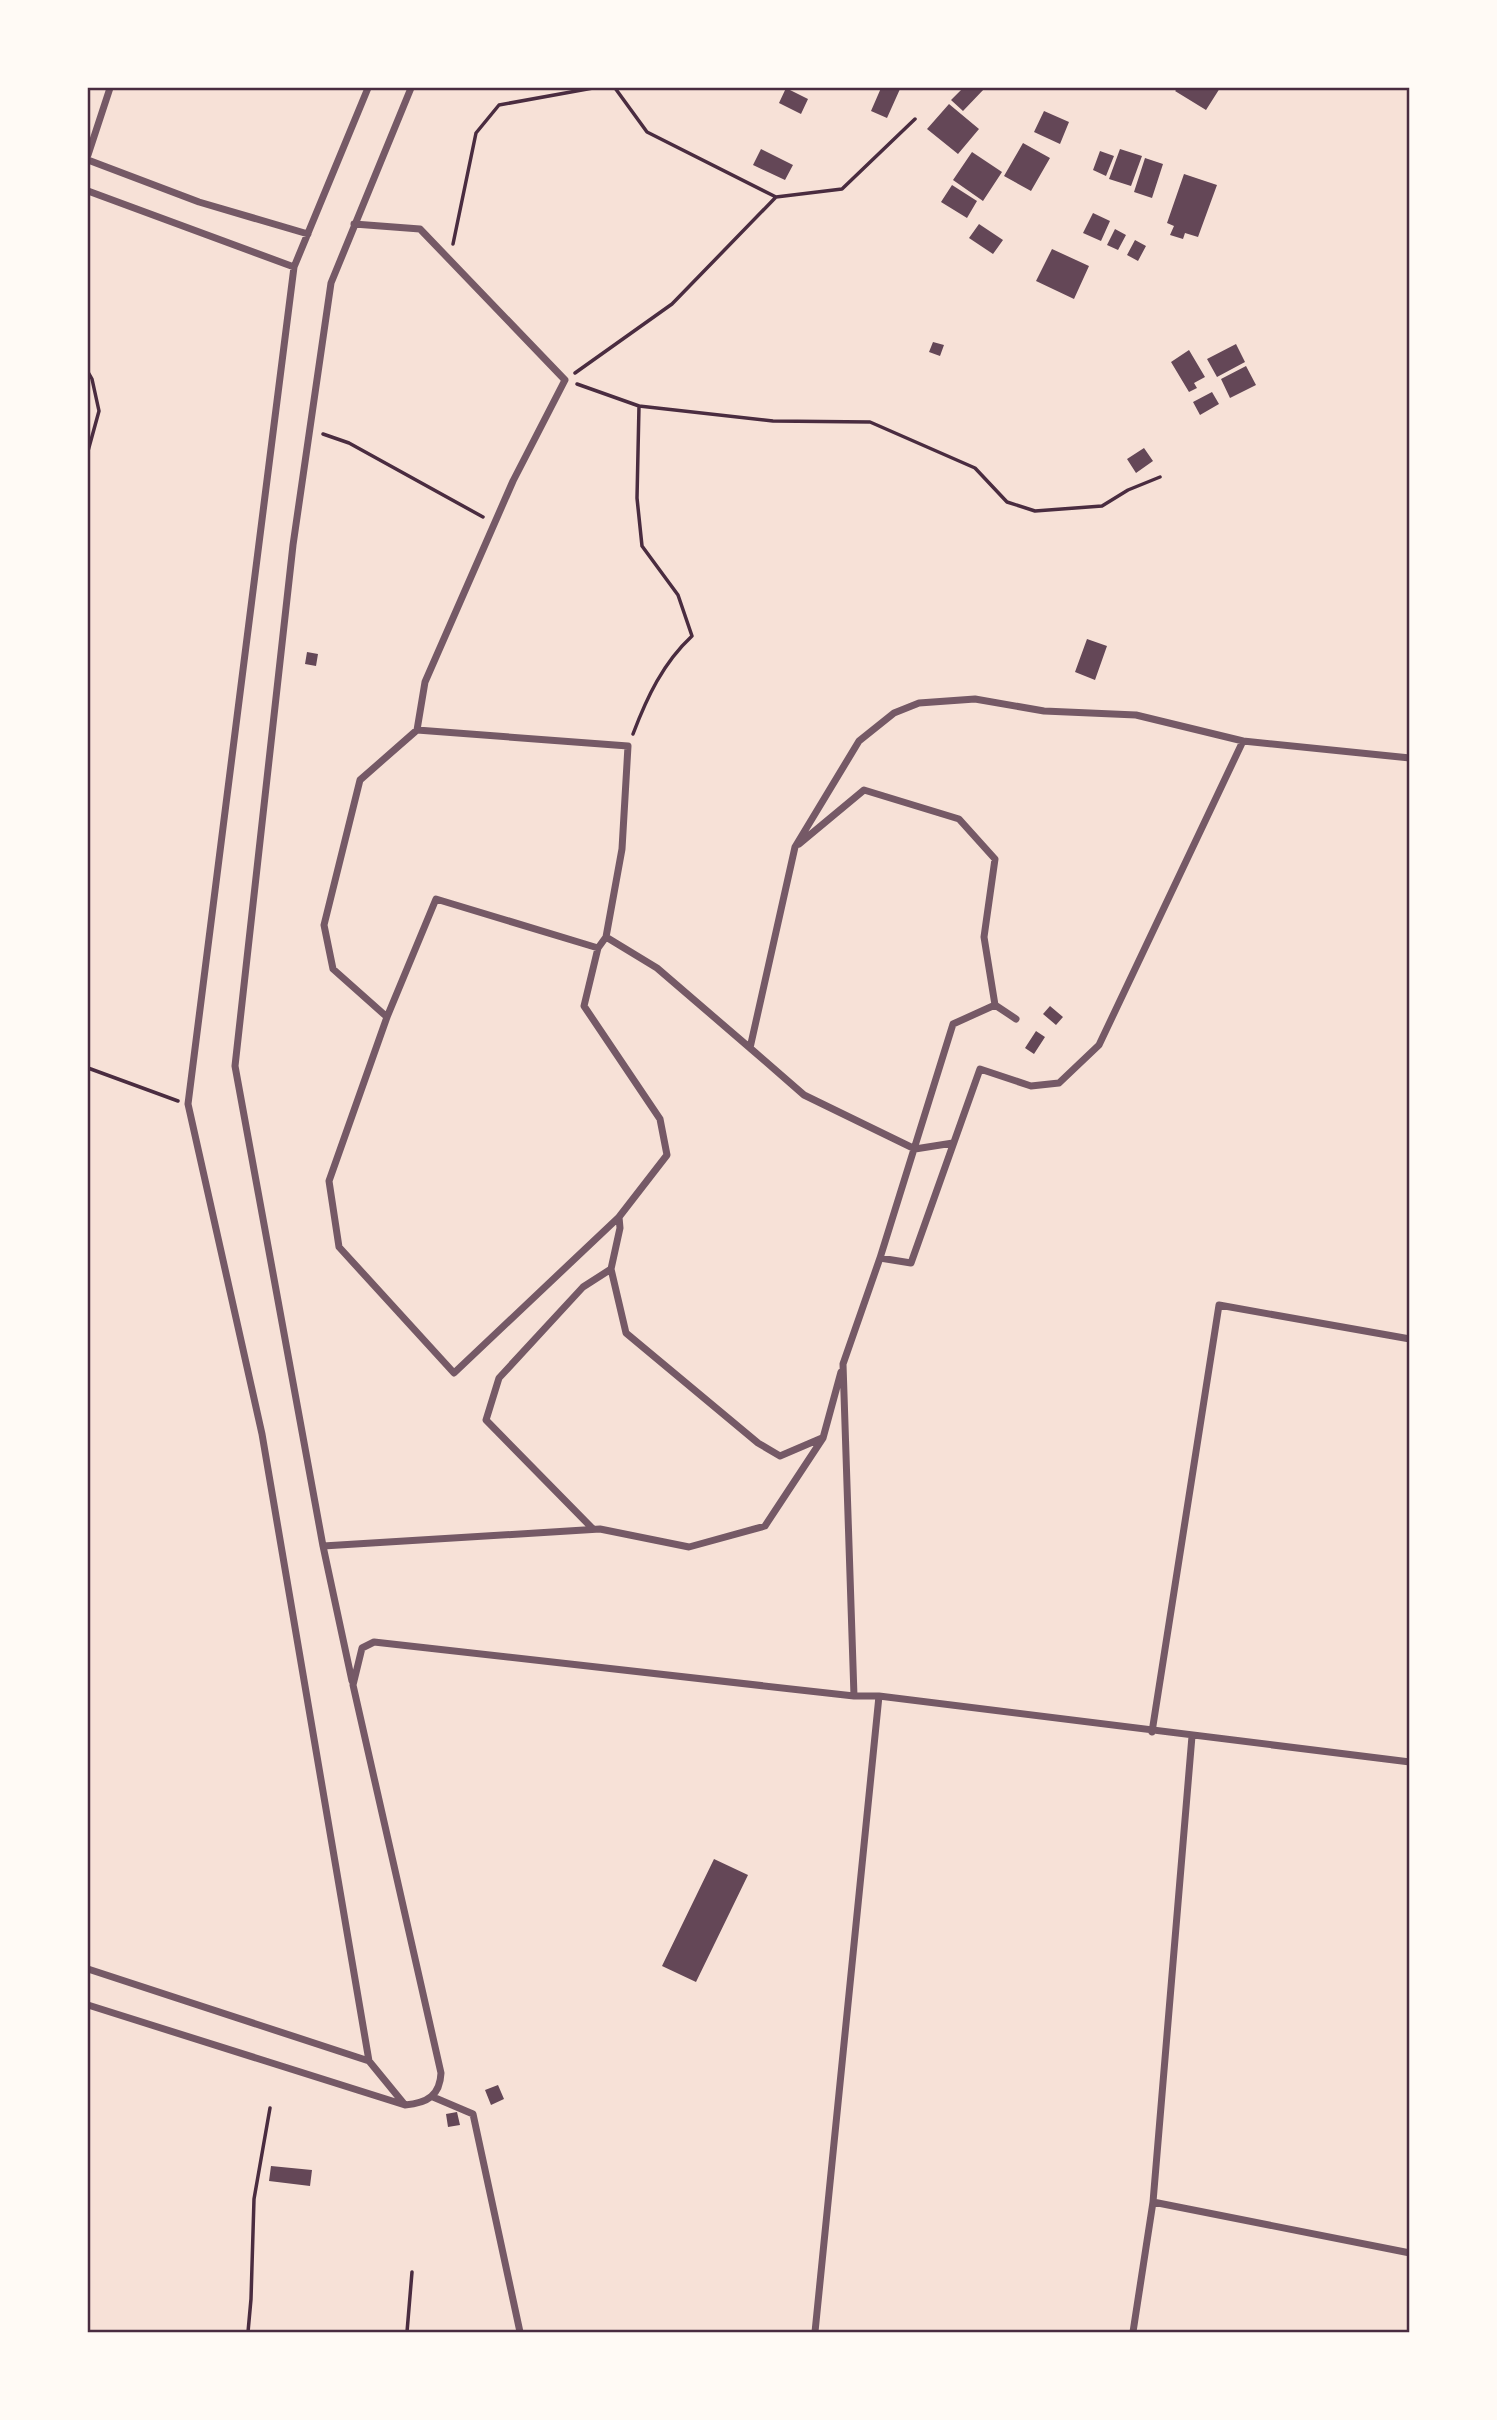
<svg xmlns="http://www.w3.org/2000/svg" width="1497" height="2420" font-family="Mulish,sans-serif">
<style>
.building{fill:#644757}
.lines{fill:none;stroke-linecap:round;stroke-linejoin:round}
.path{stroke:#4a2c40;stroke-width:3.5}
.minor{stroke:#755966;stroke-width:7}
.neatline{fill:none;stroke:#4a2c40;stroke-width:2.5}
</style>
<rect width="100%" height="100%" fill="#f7e1d7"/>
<path class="building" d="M786 88 808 99 801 114 779 103Z
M881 88 900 89 887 118 871 111Z
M963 88H985L963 111 951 100Z
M1178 88H1220L1206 110 1175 91Z
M949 104 979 129 958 154 927 129Z
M1044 111 1069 122 1060 144 1034 132Z
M1023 143 1050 158 1031 191 1004 176Z
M761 149 793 165 785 180 753 165Z
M1120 149 1142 156 1131 186 1109 179Z
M1100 151 1114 156 1106 176 1093 170Z
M972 152 1002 172 983 201 953 180Z
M1145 158 1163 164 1152 198 1134 192Z
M1184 174 1217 185 1198 237 1185 233 1183 239 1170 235 1174 226 1167 223Z
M952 185 977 201 967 218 941 202Z
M1093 213 1110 221 1101 241 1083 233Z
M979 224 1003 240 993 254 969 238Z
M1115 229 1126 235 1118 250 1107 245Z
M1135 240 1146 246 1138 261 1127 255Z
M1052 249 1089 266 1074 299 1036 281Z
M933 342 944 345 940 356 929 352Z
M1236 344 1245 362 1217 377 1207 359Z
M1189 350 1205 377 1194 383 1197 388 1189 392 1171 362Z
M1246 366 1256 385 1230 398 1221 379Z
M1212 392 1219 404 1200 415 1193 402Z
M1144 448 1153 461 1136 473 1127 459Z
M1087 639 1107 646 1095 680 1075 672Z
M307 652 318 654 316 666 305 664Z
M1050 1006 1063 1017 1056 1025 1043 1014Z
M1036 1031 1045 1037 1034 1054 1025 1048Z
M714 1859 748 1875 696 1982 662 1966Z
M498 2085 504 2099 491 2105 485 2090Z
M457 2112 460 2125 448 2127 446 2114Z
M271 2166 312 2170 310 2186 269 2181Z"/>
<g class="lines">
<path class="path" d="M615 88 647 132 776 197
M453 244 476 133 499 105 593 88
M88 372 92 379 99 411 88 451
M575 373 672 304 776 197 842 189 915 119
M577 384 639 406 637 498 642 546 678 595 692 636C663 663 647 697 633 734
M639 406 773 421 870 422 975 468 1007 502 1035 511 1102 506 1128 490 1160 477
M323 434 349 443 483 517
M88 1068 178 1101
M248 2332 251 2299 254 2199 270 2108
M407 2332 412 2272"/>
<path class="minor" d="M368 88 294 267 188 1104 262 1434 369 2061 405 2105C428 2103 440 2095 441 2073L353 1685 362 1648 374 1642 854 1696H879L1410 1762
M88 155 110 88
M88 160 199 202 308 234
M88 191 294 267
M354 224 420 229 565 380 513 481 425 682 417 730
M799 844 864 790 959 819 995 859 984 937 995 1005
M598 948 436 899 387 1017 329 1181 339 1247 454 1373 619 1217
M387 1017 333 969 324 925 360 780 417 730 628 746 622 849 606 937
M953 1143 915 1149 804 1095 750 1048 795 847 859 741 894 713 919 703 975 699 1044 711 1136 715 1243 741
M880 1258 953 1024 995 1005 1016 1019
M611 1269 626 1333 758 1443 780 1456 822 1438
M593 1529 486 1420 499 1378 583 1287 611 1269 620 1228 619 1217 667 1155 660 1119 584 1006 598 948 606 937 657 968 750 1048
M323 1546 600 1529 689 1547 765 1526 823 1438 841 1372
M352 1681 323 1546 235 1066 293 545 331 283 411 88
M854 1696 843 1364 880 1258 911 1263 980 1069 1031 1086 1059 1083 1099 1045 1243 741 1410 758
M1152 1732 1219 1305 1410 1339
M88 1969 369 2061
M88 2005 405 2105
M433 2097 473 2114 520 2332
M1153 2202 1410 2253
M815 2332 879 1696
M1133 2332 1153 2202 1192 1736"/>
</g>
<rect width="1497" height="2420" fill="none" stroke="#fffaf5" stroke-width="178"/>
<rect x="89" y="89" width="1319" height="2242" class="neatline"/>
</svg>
